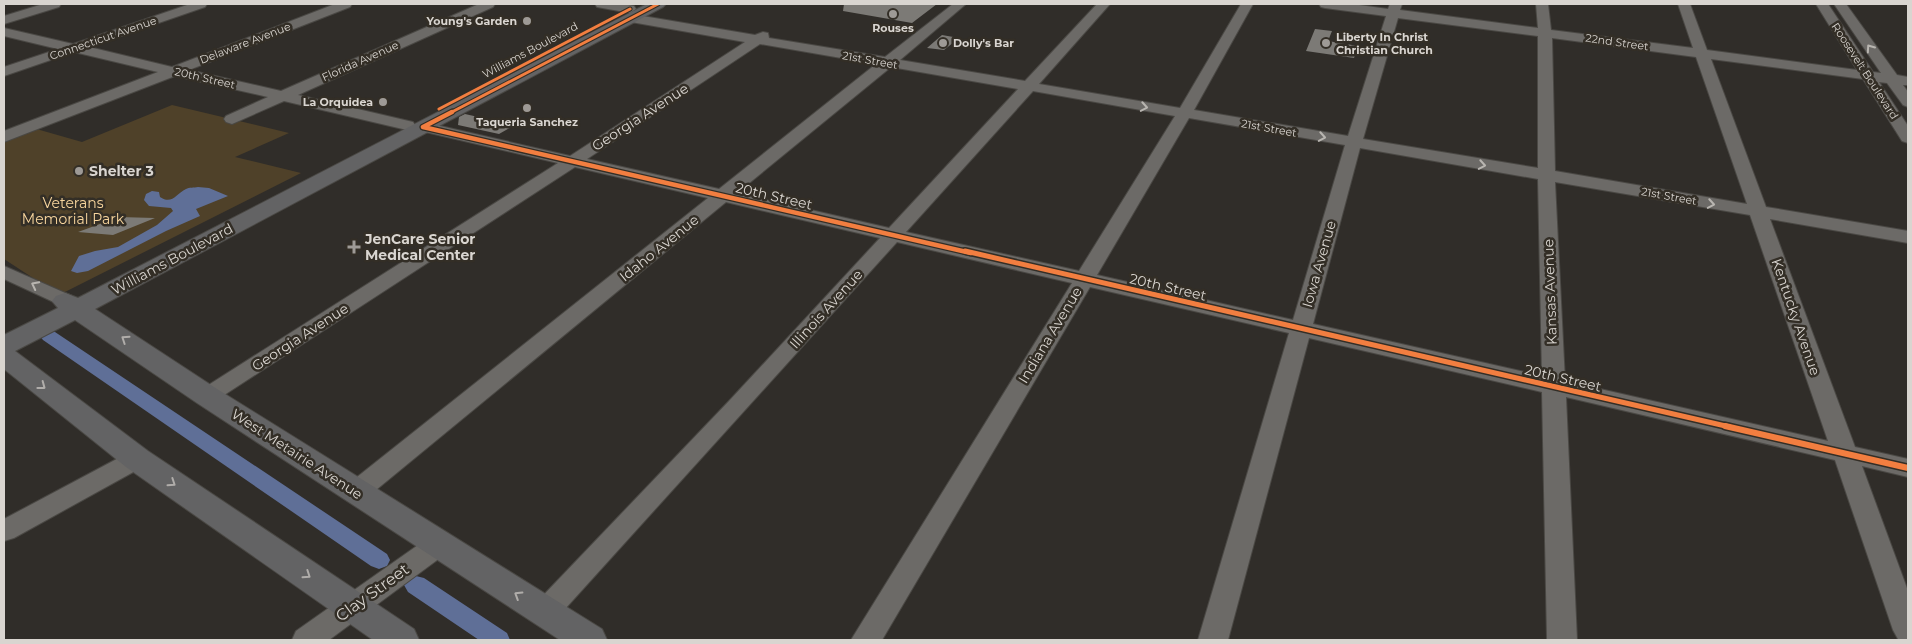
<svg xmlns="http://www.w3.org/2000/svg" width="1912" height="644" font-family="Montserrat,sans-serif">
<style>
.green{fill:#4f4129}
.water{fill:#5f6f97}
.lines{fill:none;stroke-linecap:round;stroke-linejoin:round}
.canal{fill:#5f6f97;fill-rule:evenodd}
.building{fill:#7c7a76}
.minor-casing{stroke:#4a4844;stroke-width:2}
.major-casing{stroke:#4a4844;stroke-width:2}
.minor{fill:#6c6a67;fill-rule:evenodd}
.major{fill:#636364;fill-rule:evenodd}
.cycleway-far3-casing{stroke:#332e26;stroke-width:5}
.cycleway-far2-casing{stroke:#332e26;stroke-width:7}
.cycleway-far1-casing{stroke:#332e26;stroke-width:8}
.cycleway-casing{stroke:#332e26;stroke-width:9}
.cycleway-far3{stroke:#f27e40;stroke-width:3}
.cycleway-far2{stroke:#f27e40;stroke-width:4.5}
.cycleway-far1{stroke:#f27e40;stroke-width:5}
.cycleway{stroke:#f27e40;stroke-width:6}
.oneway{stroke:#b8b5b0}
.oneway2{stroke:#b0adaa}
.poi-dot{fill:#9e9a96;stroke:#332e26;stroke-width:2}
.labels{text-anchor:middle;stroke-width:5;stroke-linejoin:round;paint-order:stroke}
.far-poi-label{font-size:11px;font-weight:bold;fill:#d9d5d0;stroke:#332e26;text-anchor:end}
.far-street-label{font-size:11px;fill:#d9d5d0;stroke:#332e26}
.street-label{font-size:14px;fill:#d9d5d0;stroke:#332e26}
.poi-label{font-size:14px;font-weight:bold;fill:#d9d5d0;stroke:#332e26;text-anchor:start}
.park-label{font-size:14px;fill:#f9d69e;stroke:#332e26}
.near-street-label{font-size:16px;fill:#d9d5d0;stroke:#332e26}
</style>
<rect width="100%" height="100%" fill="#302d29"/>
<path class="green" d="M172 105 289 133 235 157 301 173 59 295 4 259V140L33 128 82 142Z"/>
<path class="water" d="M198 187 209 188 228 196 196 209 200 216 166 231 88 271 77 273 71 271 79 256 95 251 118 247 157 225 173 211 171 208 149 206 144 200 146 194 152 191 159 192 160 197C172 205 176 194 186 189 189 187 194 188 198 187Z"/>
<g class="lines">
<path class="canal" d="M49 331 55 332 387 554 390 560 387 566 379 569 371 566 43 340 40 336 43 332Z
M416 576 424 578 507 633 510 640H479L408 592 404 585 408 578Z"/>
</g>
<path class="building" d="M844 4H937L912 23 843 11Z
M1315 29 1332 31 1328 41 1358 46 1354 58 1306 51Z
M942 35 959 38 944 50 927 48Z
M465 114 496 121 515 125 499 134 458 125 459 117Z
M119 217 155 218 113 235 78 232Z"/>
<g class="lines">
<g class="minor-casing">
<path id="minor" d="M43 4H61L59 7 4 24V16Z
M190 4H207L205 7 89 47 172 67 335 4H352L350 7 189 70 281 91 479 4H495L493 7 298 95 413 122 415 125 413 128 407 130 284 101 232 124 226 122 224 119 226 116 268 97 175 76 4 142V131L158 72 74 52 4 76V67L58 49 4 36V28L73 44Z
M595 4H622L634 6 636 9 630 13 597 7Z
M953 4H966L900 60 1025 81 1097 4H1110L1039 84 1180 108 1241 4H1253L1194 110 1348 136 1386 16 1325 8 1321 7 1319 4H1352L1388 9 1390 4H1402L1400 10 1538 28 1536 4H1548L1551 30 1693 48 1678 4H1690L1707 50 1857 70 1816 4H1828L1873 72 1881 73 1834 4H1846L1897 75 1908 77V85H1903L1908 92V107L1903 105 1887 83 1879 82 1908 126V143L1902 141 1863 79 1711 59 1766 207 1908 231V243L1770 219 1855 447 1908 459V477L1862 466 1908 591V640L1898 639 1893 630 1835 460 1566 397 1577 640H1547L1542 392 1309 338 1228 640H1198L1289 333 1090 287 882 640H851L1072 283 897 242 555 620 545 624 535 620 530 612 535 604 729 401 880 238 726 202 365 499 356 501 347 499 343 492 347 485 708 198 575 167 215 401 207 403 199 401 195 396 199 391 558 163 417 130 415 127 417 124 423 122 570 156 745 42 631 22 626 21 625 18 626 15 631 14 755 35 763 32 768 33 769 38 885 57ZM1398 18 1538 36V168L1363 139ZM1552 38 1696 57 1747 204 1555 171ZM760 44 876 64 719 189 587 159ZM891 67 1018 89 889 228 737 193ZM1033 91 1175 116 1079 271 906 232ZM1189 118 1345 145 1293 320 1097 275ZM1360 148 1538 179 1542 376 1313 324ZM1555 182 1750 215 1828 441 1565 381Z
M4 266 72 296 75 300 72 304 65 306 58 304 4 279Z
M137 450 146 453 149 459 146 465 14 538 4 541V519L128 453Z
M438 535 448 538 452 545 448 552 329 640H292L296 631 428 538Z"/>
</g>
<g class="major-casing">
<path id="major" d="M647 4H666L663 7 95 309 217 389 602 629 607 640H560L197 403 75 320 15 351 148 451 414 629 419 640H373L126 467 4 369V335L58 308 52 301 56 296 65 293 78 298Z"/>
</g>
<use href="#minor" class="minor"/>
<use href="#major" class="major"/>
<g class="cycleway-far3-casing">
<path id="cycleway-far3" d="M439 109 630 9
M450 113 658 4"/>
</g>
<g class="cycleway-far2-casing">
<path id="cycleway-far2" d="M423 127 971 253
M423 127 452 112"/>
</g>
<g class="cycleway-far1-casing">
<path id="cycleway-far1" d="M965 251 1730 427"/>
</g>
<g class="cycleway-casing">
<path id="cycleway" d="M1725 426 1908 468"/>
</g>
<use href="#cycleway-far3" class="cycleway-far3"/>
<use href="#cycleway-far2" class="cycleway-far2"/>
<use href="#cycleway-far1" class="cycleway-far1"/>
<use href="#cycleway" class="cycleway"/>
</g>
<defs><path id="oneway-chevron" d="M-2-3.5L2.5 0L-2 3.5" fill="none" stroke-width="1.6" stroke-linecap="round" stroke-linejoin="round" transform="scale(1.25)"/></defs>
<g class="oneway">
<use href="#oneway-chevron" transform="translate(1870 48) rotate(-125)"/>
<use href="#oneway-chevron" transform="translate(1144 107) rotate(10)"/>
<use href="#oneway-chevron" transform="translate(1322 137) rotate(10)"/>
<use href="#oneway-chevron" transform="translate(1482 165) rotate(10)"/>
<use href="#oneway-chevron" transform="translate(1711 204) rotate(10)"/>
<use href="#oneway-chevron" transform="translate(35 285) rotate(-153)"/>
</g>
<g class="oneway2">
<use href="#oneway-chevron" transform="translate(125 339) rotate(-146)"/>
<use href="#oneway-chevron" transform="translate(42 386) rotate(37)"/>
<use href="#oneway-chevron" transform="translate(172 483) rotate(34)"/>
<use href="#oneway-chevron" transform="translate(307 575) rotate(34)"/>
<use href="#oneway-chevron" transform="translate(518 595) rotate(-148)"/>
</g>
<g class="poi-dot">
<circle cx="893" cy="14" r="5"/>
<circle cx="527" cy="21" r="5"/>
<circle cx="943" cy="43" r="5"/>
<circle cx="1326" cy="43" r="5"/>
<circle cx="383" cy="102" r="5"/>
<circle cx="527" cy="108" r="5"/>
<circle cx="79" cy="171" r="5"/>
<path d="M351.5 239.5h5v5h5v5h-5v5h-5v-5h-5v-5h5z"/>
</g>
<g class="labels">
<g class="far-poi-label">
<text x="517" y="25">Young's Garden</text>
<text x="893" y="32" text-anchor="middle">Rouses</text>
<text x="1336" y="41" text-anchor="start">Liberty In Christ<tspan x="1336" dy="13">Christian Church</tspan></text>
<text x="953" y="47" text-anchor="start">Dolly's Bar</text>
<text x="373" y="106">La Orquidea</text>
<text x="527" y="126" text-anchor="middle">Taqueria Sanchez</text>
</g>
<g class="far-street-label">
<text transform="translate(103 38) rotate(-19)" y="4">Connecticut Avenue</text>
<text transform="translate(1617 42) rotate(8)" y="4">22nd Street</text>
<text transform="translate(245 43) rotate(-21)" y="4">Delaware Avenue</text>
<text transform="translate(530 50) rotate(-28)" y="4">Williams Boulevard</text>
<text transform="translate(870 60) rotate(10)" y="4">21st Street</text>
<text transform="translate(360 61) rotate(-24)" y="4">Florida Avenue</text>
<text transform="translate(1865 71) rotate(57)" y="4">Roosevelt Boulevard</text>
<text transform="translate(205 78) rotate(13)" y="4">20th Street</text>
<text transform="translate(1269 128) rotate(10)" y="4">21st Street</text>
<text transform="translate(1669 196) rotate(10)" y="4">21st Street</text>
</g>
<g class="street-label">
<text transform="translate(640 117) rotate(-33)" y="5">Georgia Avenue</text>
<text transform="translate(774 196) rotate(13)" y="5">20th Street</text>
<text transform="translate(659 248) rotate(-39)" y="5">Idaho Avenue</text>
<text transform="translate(172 259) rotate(-28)" y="5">Williams Boulevard</text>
<text transform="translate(1319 264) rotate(-74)" y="5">Iowa Avenue</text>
<text transform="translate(1168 287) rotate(13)" y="5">20th Street</text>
<text transform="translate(1550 292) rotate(-92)" y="5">Kansas Avenue</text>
<text transform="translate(826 309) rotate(-48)" y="5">Illinois Avenue</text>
<text transform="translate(1796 317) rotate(71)" y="5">Kentucky Avenue</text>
<text transform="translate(1050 335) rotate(-59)" y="5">Indiana Avenue</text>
<text transform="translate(300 337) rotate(-33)" y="5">Georgia Avenue</text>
<text transform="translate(1563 378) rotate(13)" y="5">20th Street</text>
<text transform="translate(297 454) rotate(33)" y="5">West Metairie Avenue</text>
</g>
<g class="poi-label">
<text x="89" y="176">Shelter 3</text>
<text x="365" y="244">JenCare Senior<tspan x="365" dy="16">Medical Center</tspan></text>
</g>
<g class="park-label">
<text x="73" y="208">Veterans<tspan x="73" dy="16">Memorial Park</tspan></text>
</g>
<g class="near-street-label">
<text transform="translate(372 592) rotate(-36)" y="6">Clay Street</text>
</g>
</g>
<rect width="1912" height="644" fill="none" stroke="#d9d5d0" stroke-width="10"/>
</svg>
